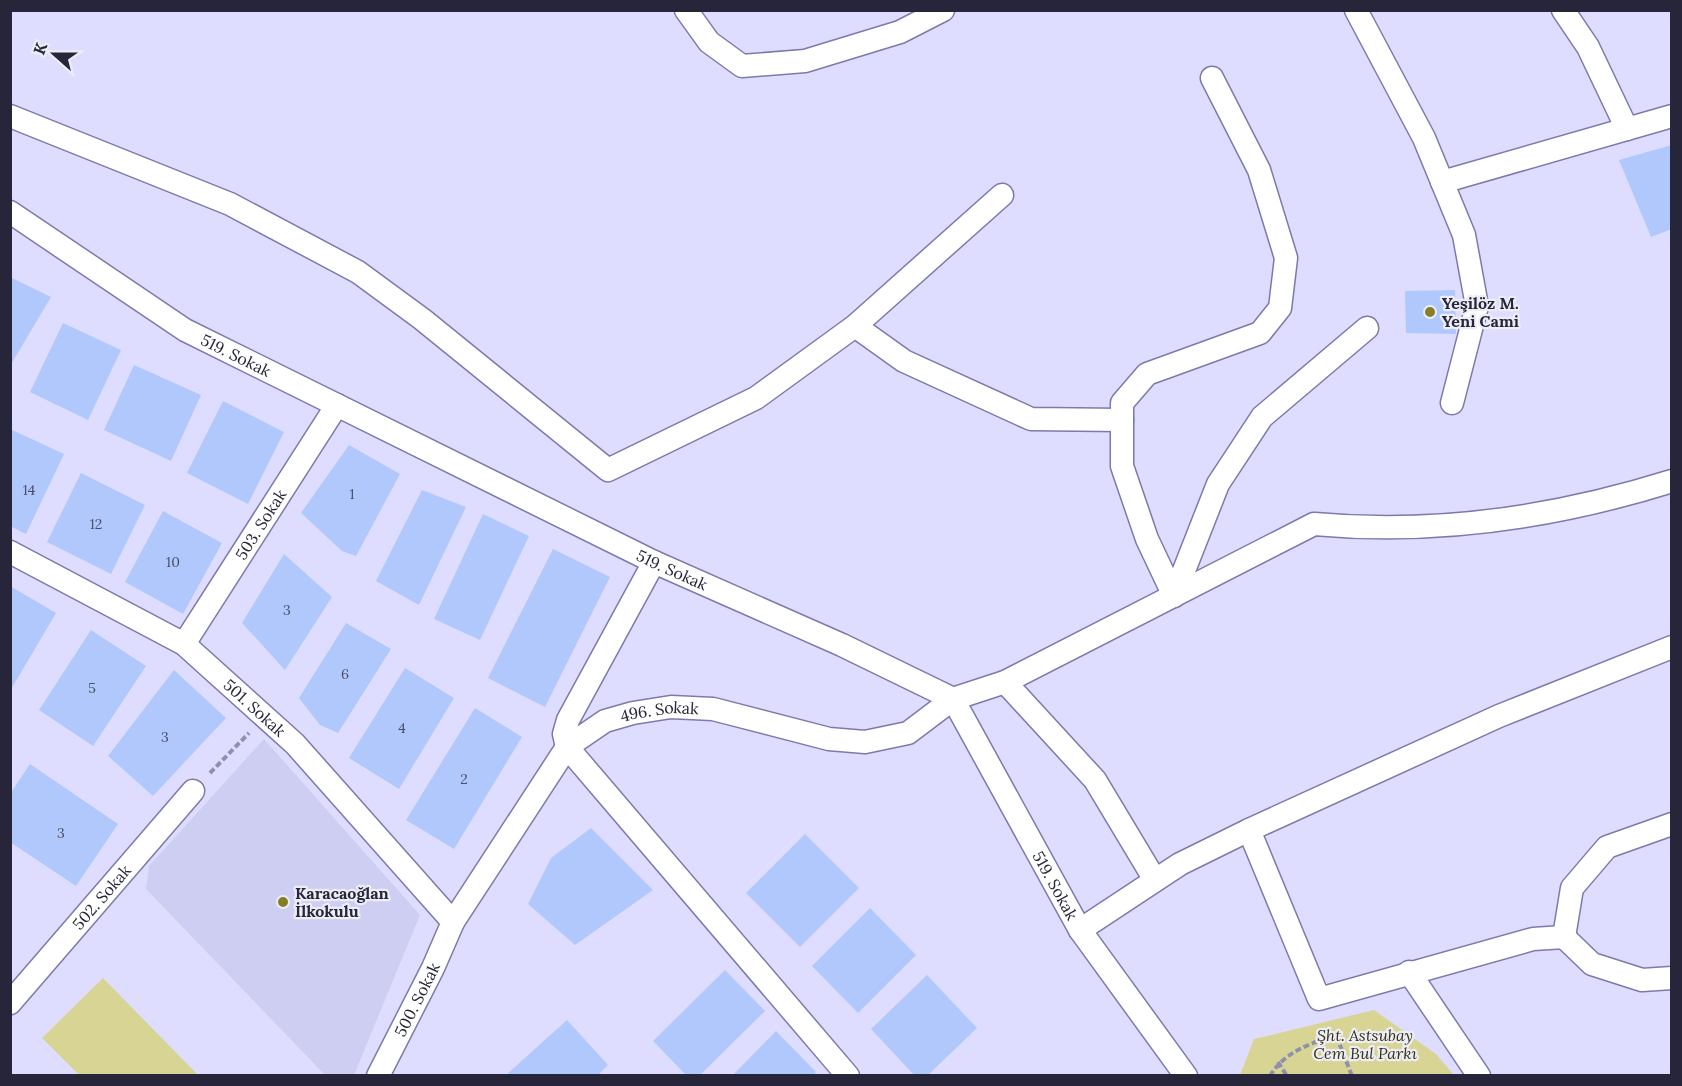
<svg xmlns="http://www.w3.org/2000/svg" width="1682" height="1086" font-family="Lora,serif">
<style>
.built{fill:#cecef3}
.green{fill:#d8d594}
.building{fill:#b0c8fc}
.lines{fill:none;stroke-linecap:round;stroke-linejoin:round}
.minor-casing{stroke:#7c7aac;stroke-width:25}
.path{stroke:#9190ac;stroke-width:4;stroke-dasharray:6 3;stroke-linecap:butt}
.minor{stroke:#fff;stroke-width:22}
.poi-dot{fill:#847f26;stroke:#ededf8;stroke-width:2}
.labels{text-anchor:middle;stroke-width:4.5;stroke-linejoin:round;paint-order:stroke}
.number-label{font-size:14px;fill:#484e6a}
.poi-label{font-size:16px;font-weight:bold;fill:#262539;stroke:#ededf8;text-anchor:start}
.street-label{font-size:16px;fill:#262539;stroke:#ededf8}
.park-label{font-size:16px;font-style:italic;fill:#353312;stroke:#ededf8}
</style>
<rect width="100%" height="100%" fill="#deddff"/>
<path class="built" d="M264 739 420 915 354 1075H325L146 889 149 866Z"/>
<path class="green" d="M103 978 198 1075H79L42 1038Z
M1374 1010 1436 1054 1454 1075H1240L1254 1039Z"/>
<path class="building" d="M1672 145V229L1651 237 1619 160Z
M10 277 51 297 10 366Z
M1455 290 1456 334 1406 333 1405 291Z
M63 323 121 350 88 420 30 392Z
M134 365 201 395 171 461 104 430Z
M223 401 284 432 248 504 187 473Z
M10 429 64 454 26 534 10 526Z
M349 445 400 474 356 556 342 551 301 513Z
M81 473 145 505 111 574 47 542Z
M422 490 466 507 419 605 376 581Z
M163 511 222 543 183 614 125 582Z
M483 514 529 536 480 640 434 619Z
M553 549 610 577 545 707 488 678Z
M284 554 332 597 285 670 242 623Z
M10 586 56 613 10 691Z
M346 623 391 649 338 733 320 725 299 698Z
M91 630 146 666 93 746 39 710Z
M405 668 454 698 399 789 349 758Z
M174 670 226 718 153 796 108 756Z
M475 708 522 737 454 849 406 820Z
M30 764 118 824 76 886 10 842V794Z
M591 828 653 890 575 945 528 904 551 858Z
M805 834 859 888 800 947 746 893Z
M870 908 916 955 858 1013 812 966Z
M725 970 765 1011 699 1076H687L653 1041Z
M927 975 977 1028 927 1076H915L871 1029Z
M567 1020 608 1065 597 1076H505Z
M776 1031 816 1072 813 1076H732Z"/>
<g class="lines">
<g class="minor-casing">
<g id="minor">
<path d="M686 10 709 42 742 66 805 61 900 32 943 10"/>
<path d="M1356 10 1424 138 1464 235 1477 306 1452 403"/>
<path d="M1563 10 1588 47 1627 129"/>
<path d="M10 116 230 204 358 272 422 319 608 470 756 398 855 326 904 361 1031 419 1122 420"/>
<path d="M1442 182 1672 116"/>
<path id="s1" d="M10 212 185 330 654 562 842 645 953 699 1080 930 1186 1076"/>
<path d="M855 326 1002 195"/>
<path id="s2" d="M10 552 184 644 295 744 453 922"/>
<path d="M654 562 568 720 564 734 567 747 848 1076"/>
<path d="M1174 596 1147 539 1122 466V403L1147 374 1260 333 1280 308 1286 258 1259 170 1212 78"/>
<path d="M1174 596 1218 484 1262 417 1367 328"/>
<path id="s3" d="M184 644 337 405"/>
<path d="M1005 682 1095 780 1155 880"/>
<path d="M1249 830 1319 999 1533 939 1564 937 1592 964 1642 980 1672 978"/>
<path d="M1080 930 1180 864 1249 830 1499 716 1672 647"/>
<path d="M1564 937 1572 888 1607 847 1672 824"/>
<path d="M1409 972 1479 1076"/>
<path id="s4" d="M10 1003 193 791"/>
<path id="s5" d="M378 1076 433 968 453 922 567 747 605 721 633 713 671 707 713 709 829 739 865 742 908 733 953 699 1005 682 1314 524C1434 535 1557 517 1672 481"/>
</g>
</g>
<path class="path" d="M210 773 249 733
M1278 1062 1287 1076
M1270 1076C1285 1051 1310 1044 1336 1035L1352 1076"/>
<use href="#minor" class="minor"/>
</g>
<g class="poi-dot">
<circle cx="1430" cy="312" r="6"/>
<circle cx="283" cy="902" r="6"/>
</g>
<g class="labels">
<g class="number-label">
<text x="29" y="495">14</text>
<text x="352" y="499">1</text>
<text x="96" y="529">12</text>
<text x="173" y="567">10</text>
<text x="287" y="615">3</text>
<text x="345" y="679">6</text>
<text x="92" y="693">5</text>
<text x="402" y="733">4</text>
<text x="165" y="742">3</text>
<text x="464" y="784">2</text>
<text x="61" y="838">3</text>
</g>
<g class="poi-label">
<text x="1442" y="309">Yeşilöz M.<tspan x="1442" dy="18">Yeni Cami</tspan></text>
<text x="295" y="899">Karacaoğlan<tspan x="295" dy="18">İlkokulu</tspan></text>
</g>
<g class="street-label">
<text dy="6" stroke="none"><textPath href="#s1" startOffset="268">519. Sokak</textPath></text>
<text dy="6" stroke="none"><textPath href="#s3" startOffset="142">503. Sokak</textPath></text>
<text dy="6" stroke="none"><textPath href="#s1" startOffset="754">519. Sokak</textPath></text>
<text dy="6" stroke="none"><textPath href="#s2" startOffset="292">501. Sokak</textPath></text>
<text dy="6" stroke="none"><textPath href="#s5" startOffset="482">496. Sokak</textPath></text>
<text dy="6" stroke="none"><textPath href="#s1" startOffset="1276">519. Sokak</textPath></text>
<text dy="6" stroke="none"><textPath href="#s4" startOffset="140">502. Sokak</textPath></text>
<text dy="6" stroke="none"><textPath href="#s5" startOffset="86">500. Sokak</textPath></text>
</g>
<g class="park-label">
<text x="1365" y="1041">Şht. Astsubay<tspan x="1365" dy="18">Cem Bul Parkı</tspan></text>
</g>
</g>
<rect width="1682" height="1086" fill="none" stroke="#262539" stroke-width="24"/>
<g transform="translate(54 54) rotate(291)" stroke="#ededf8" stroke-width="4.5" paint-order="stroke">
<path d="M0-4.5L10 22L0 15L-10 22Z" fill="#262539"/>
<text y="-9" font-size="16" font-weight="bold" text-anchor="middle" fill="#262539">K</text>
</g>
</svg>
